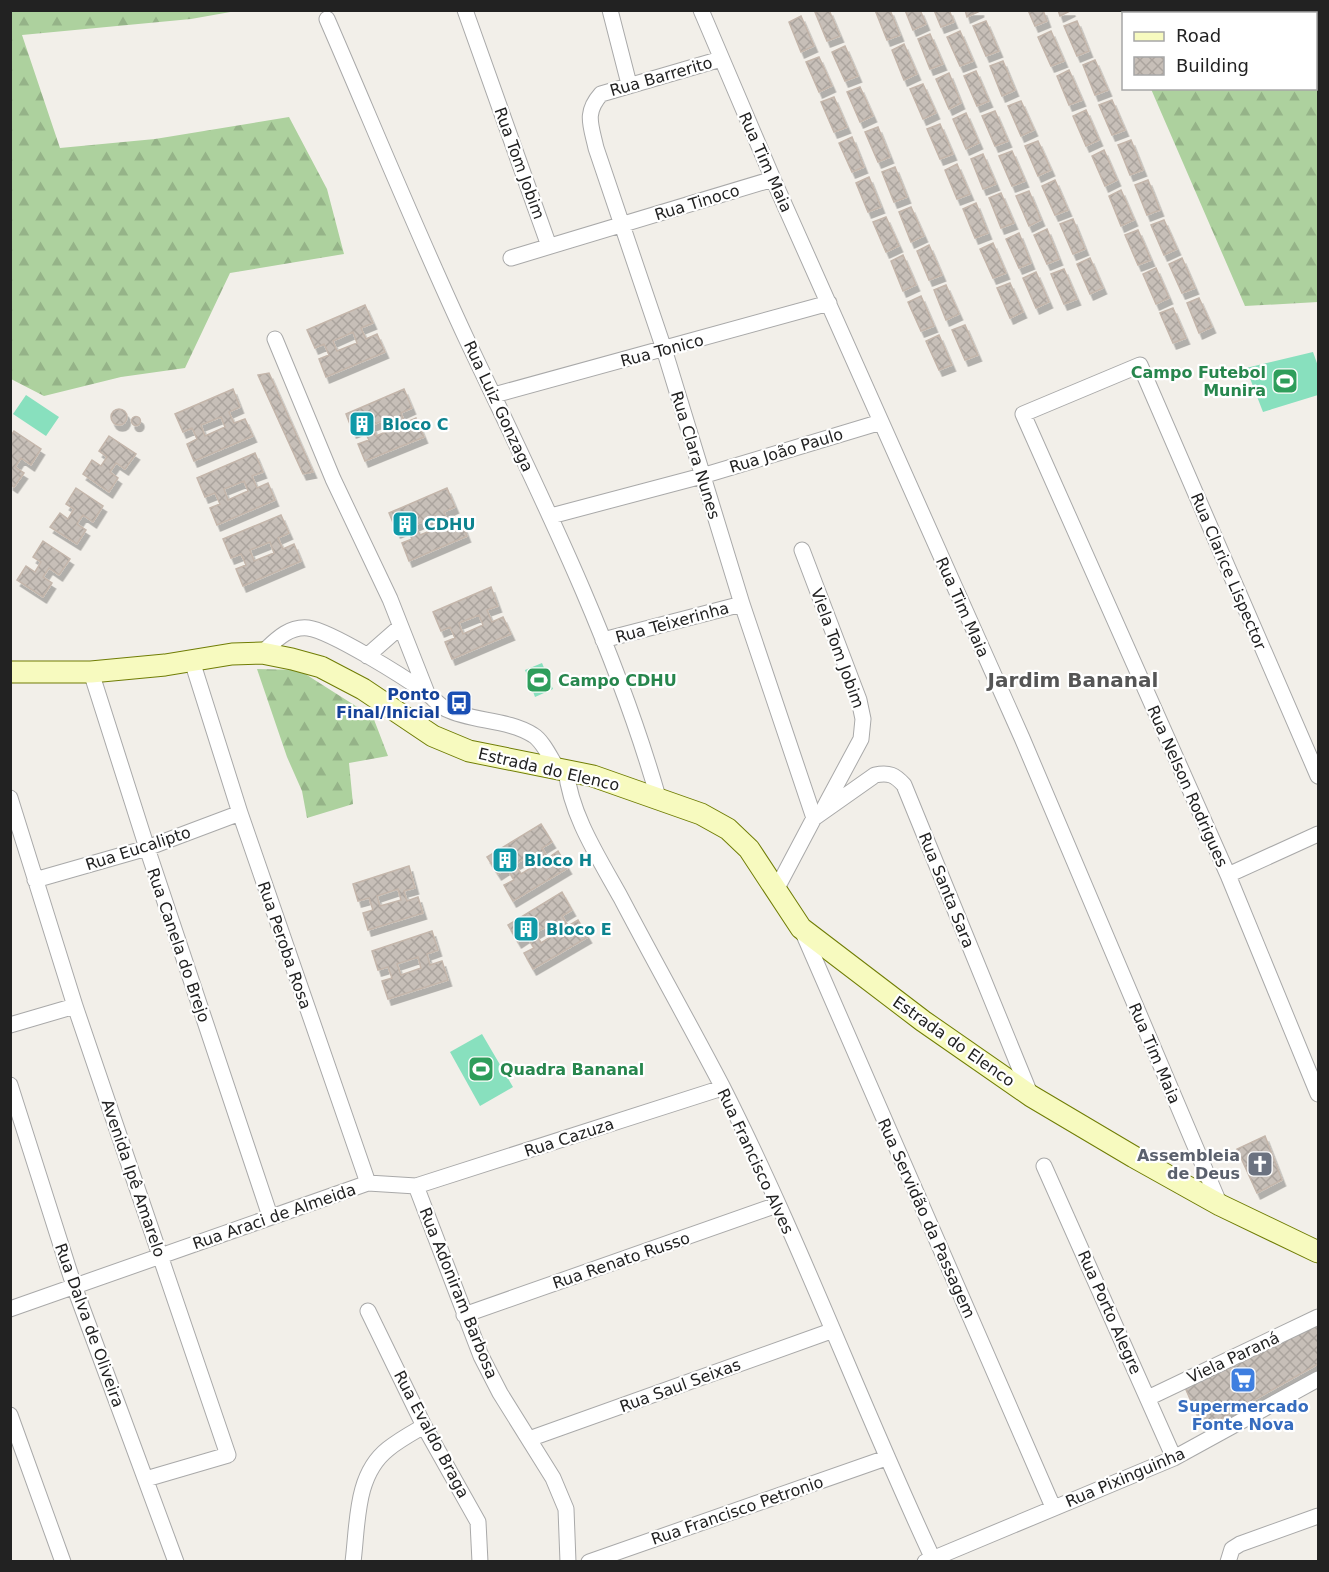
<svg xmlns="http://www.w3.org/2000/svg" width="1329" height="1572" font-family="'DejaVu Sans',sans-serif">
<style>
.forest{fill:url(#forest-firs)}
.pitch{fill:#88e0be}
.building{fill:url(#building-cross-hatch);stroke:#c4b6ab;stroke-width:1.5;fill-rule:evenodd;filter:url(#shadow)}
.lines{fill:none;stroke-linecap:round;stroke-linejoin:round}
.street-casing{stroke:#a9a9a9;stroke-width:17}
.secondary-casing{stroke:#707d05;stroke-width:23}
.street{stroke:#fff;stroke-width:15}
.secondary{stroke:#f7fabf;stroke-width:21}
.labels{text-anchor:middle;stroke-width:4.5;stroke-linejoin:round;paint-order:stroke}
.street-label{font-size:16px;fill:#222;stroke:#fff}
.leisure-label{font-size:16px;font-weight:bold;fill:#27864d;stroke:#fff;text-anchor:start}
.culture-label{font-size:16px;font-weight:bold;fill:#0d838f;stroke:#fff;text-anchor:start}
.transit-label{font-size:16px;font-weight:bold;fill:#164399;stroke:#fff;text-anchor:end}
.worship-label{font-size:16px;font-weight:bold;fill:#5b616d;stroke:#fff;text-anchor:end}
.shop-label{font-size:16px;font-weight:bold;fill:#366cbe;stroke:#fff}
.quarter-label{font-size:20px;font-weight:bold;fill:#555;stroke:#fff}
</style>
<defs>
<pattern id="forest-firs" width="22" height="20" patternUnits="userSpaceOnUse" patternTransform="scale(1.5)"><rect width="22" height="20" fill="#add19e"/><path d="M5 1l3.5 6h-7zM16 11l3.5 6h-7z" fill="#95b388"/></pattern>
<pattern id="building-cross-hatch" width="8" height="8" patternUnits="userSpaceOnUse" patternTransform="scale(1.5)"><rect width="8" height="8" fill="#c7bfb8"/><path d="M0 0l8 8M0 8l8-8" fill="none" stroke="#aba49e"/></pattern>
<filter id="shadow"><feDropShadow dx="3.5" dy="6" stdDeviation="0" flood-color="#0004"/></filter>
</defs>
<rect width="100%" height="100%" fill="#f2efe9"/>
<path class="forest" d="M10 11H236L191 19 22 35 60 148 155 139 289 117 327 189 344 254 230 273 185 368 121 377 44 396 11 379Z
M1233 11 1245 13 1124 14 1123 17 1121 11Z
M1316 31 1318 32V302L1245 306 1151 89 1316 88Z
M257 669 299 670 373 717 388 756 349 763 353 804 307 818 302 791 287 757Z"/>
<path class="pitch" d="M1313 352 1318 366V395L1263 412 1246 368Z
M26 395 59 417 46 436 13 414Z
M542 663 553 689 535 697 525 670Z
M482 1034 513 1087 480 1106 450 1052Z"/>
<path class="building" d="M829 10 840 36 827 41 815 12Z
M875 10H890L900 35 887 40Z
M905 10H920L926 24 913 30Z
M934 10H949L954 22 941 27Z
M965 10H980V11L967 17Z
M1028 10H1043L1047 21 1035 26Z
M1058 10H1072L1060 16Z
M801 16 814 46 801 52 789 22Z
M986 21 999 51 986 56 973 26Z
M1077 21 1089 51 1077 56 1064 26Z
M960 31 973 61 960 66 947 37Z
M1051 31 1064 61 1051 66 1038 37Z
M930 34 943 64 930 69 918 39Z
M904 44 917 74 904 80 892 50Z
M845 46 858 76 845 81 832 52Z
M819 57 832 86 819 92 806 62Z
M1095 60 1108 90 1095 95 1083 65Z
M1003 61 1015 90 1002 96 990 66Z
M1069 70 1082 100 1069 105 1057 76Z
M976 71 989 101 977 106 964 76Z
M949 73 961 103 949 109 936 79Z
M923 84 936 113 923 119 910 89Z
M860 87 873 116 860 122 847 92Z
M834 97 847 127 834 132 821 102Z
M1112 100 1125 130 1112 135 1099 105Z
M1021 101 1034 130 1021 136 1008 106Z
M1086 110 1099 140 1086 146 1073 116Z
M995 111 1008 141 995 146 982 116Z
M966 113 979 143 966 149 953 119Z
M940 124 953 154 940 159 927 129Z
M878 127 890 157 878 162 865 132Z
M852 137 864 167 852 172 839 143Z
M1131 140 1143 170 1130 175 1118 145Z
M1038 141 1051 170 1038 176 1025 146Z
M1104 150 1117 180 1105 186 1092 156Z
M1012 151 1025 181 1012 186 999 156Z
M983 154 996 184 983 189 971 159Z
M957 164 970 194 957 199 945 170Z
M895 167 907 197 894 202 882 172Z
M869 177 881 207 868 212 856 183Z
M1055 180 1068 210 1055 215 1042 186Z
M1148 180 1160 210 1147 215 1135 185Z
M1121 190 1134 220 1121 226 1109 196Z
M1029 191 1041 220 1029 226 1016 196Z
M1001 193 1014 223 1001 228 989 198Z
M976 203 988 233 975 238 963 209Z
M911 207 924 236 911 242 899 212Z
M886 217 899 246 886 252 873 222Z
M1073 219 1085 249 1073 254 1060 224Z
M1164 220 1177 249 1164 255 1151 225Z
M1047 229 1059 259 1047 264 1034 235Z
M1138 230 1151 260 1138 265 1125 235Z
M1019 233 1031 263 1019 268 1006 239Z
M993 243 1006 273 993 278 980 249Z
M929 245 942 275 929 280 917 251Z
M903 255 916 285 903 291 891 261Z
M1090 258 1103 288 1090 294 1077 264Z
M1182 258 1195 288 1182 293 1169 264Z
M1156 268 1169 298 1156 304 1143 274Z
M1064 269 1077 299 1064 304 1051 274Z
M1036 272 1049 302 1036 308 1023 278Z
M1010 283 1023 312 1010 318 997 288Z
M946 285 959 314 946 320 934 290Z
M921 296 934 326 921 331 908 302Z
M1199 298 1212 327 1199 333 1187 303Z
M365 305 373 323 361 328 366 339 377 334 385 352 326 377 319 359 329 355 324 344 315 348 307 330ZM353 332 357 343 337 351 333 341Z
M1173 308 1186 338 1173 343 1160 313Z
M965 325 978 355 965 360 952 330Z
M939 335 952 365 939 370 926 341Z
M269 373 313 472 303 474 258 375Z
M233 389 240 407 229 412 234 423 245 419 253 436 194 461 187 444 197 439 192 428 183 432 175 414ZM221 417 225 427 205 436 201 425Z
M404 389 412 408 401 413 405 423 416 418 424 437 365 461 358 444 369 440 363 428 353 432 346 414ZM392 417 396 428 376 436 372 425Z
M111 417a8 8 0 1 1 16 0a8 8 0 1 1-16 0Z
M131.5 421a4.5 4.5 0 1 1 9 0a4.5 4.5 0 1 1-9 0Z
M14 431 41 449 31 465 21 458 15 467 24 473 14 487 10 484V437Z
M109 436 136 454 125 469 116 463 110 472 118 478 109 492 83 474 92 460 101 466 107 457 99 451Z
M255 453 263 472 252 476 257 488 268 483 275 500 217 525 210 508 220 504 215 493 205 497 197 478ZM244 481 248 491 228 500 224 489Z
M76 488 103 506 93 522 83 515 77 524 86 530 77 544 50 527 60 513 68 519 74 509 66 504Z
M447 488 455 507 444 512 449 523 460 518 467 536 409 561 402 543 412 539 407 528 397 532 389 513ZM435 516 440 527 420 535 415 525Z
M281 515 289 533 278 538 283 549 294 544 301 561 243 586 236 569 246 565 241 554 231 558 223 539ZM270 542 274 553 254 561 250 550Z
M43 541 70 559 59 575 49 568 43 577 52 583 43 597 17 580 26 566 35 572 41 562 33 557Z
M491 587 498 606 487 610 492 622 503 617 511 634 452 659 445 642 455 638 450 627 441 631 433 612ZM479 615 483 625 463 634 459 623Z
M541 824 552 842 542 848 548 858 558 851 568 868 513 901 504 885 514 880 507 868 498 874 487 857ZM534 853 539 863 521 874 515 864Z
M409 866 415 888 404 891 407 901 418 897 423 913 368 930 363 913 373 910 369 898 358 901 353 884ZM398 889 401 900 380 906 377 896Z
M562 892 572 910 562 916 568 926 578 920 588 937 533 969 524 953 534 948 527 936 518 942 508 925ZM554 922 560 931 541 943 535 933Z
M432 931 438 950 427 954 430 965 442 961 448 980 388 999 382 981 392 978 388 967 378 970 372 951ZM418 957 421 968 401 975 397 964Z
M1265 1136 1282 1180 1257 1193 1237 1149Z
M1318 1322V1364L1203 1429 1184 1385Z"/>
<g class="lines">
<g class="street-casing">
<path id="street" d="M465 10 549 246
M610 10 629 84
M701 10 773 179 1022 738 1220 1205
M327 19C373 125 417 233 466 338 537 488 612 637 658 797
M721 59 601 94C584 113 591 125 596 148L664 349 742 604 814 818
M511 258 773 179
M275 339 333 479 390 599 427 693
M494 395 829 303
M551 516 702 476 881 422
M802 550 859 700 863 719 861 739 825 806
M603 640 742 604
M262 653C275 641 288 626 308 628 331 631 404 677 425 692 433 697 437 704 446 709 473 722 508 719 533 735 543 741 551 759 557 768
M367 656 400 627
M192 661 240 813 368 1183 416 1186 722 1088
M91 672 147 848 270 1216
M566 770C571 816 599 858 621 898 654 961 689 1023 722 1086 800 1240 860 1403 933 1559
M1318 776 1140 365 1023 414 1228 875 1318 1094
M10 798 75 1006 228 1455 146 1479
M1228 875 1318 834
M35 880 147 848 240 813
M777 888 814 818 875 775C889 772 895 775 904 785L1031 1096
M801 928 1053 1507
M10 1025 75 1006
M10 1085 74 1286 176 1562
M1044 1166 1174 1458
M416 1186 481 1356 500 1393 553 1478 566 1509 568 1562
M10 1309 368 1183
M368 1311 424 1426 478 1522 480 1562
M464 1315 777 1205
M1148 1398 1318 1317
M10 1415 63 1562
M529 1439 831 1331
M353 1562C358 1523 355 1475 388 1449 399 1440 412 1433 424 1426
M589 1562 886 1458
M925 1562 1174 1458 1318 1379
M1228 1562 1232 1549 1240 1544 1318 1516"/>
</g>
<g class="secondary-casing">
<path id="secondary" d="M10 672H91L165 665 232 654 262 653 292 659 321 667 363 689 433 736 469 751 593 776 701 814 728 829 749 849 801 928 923 1021 1031 1096 1134 1157 1220 1205 1318 1252"/>
</g>
<use href="#street" class="street"/>
<use href="#secondary" class="secondary"/>
</g>
<defs>
<g id="stadium-square" transform="scale(1.35)"><rect x="-9" y="-9" width="18" height="18" rx="4" fill="#2e9e5b" stroke="#fff"/><path d="M0-5a6.5 5 0 1 0 0 10a6.5 5 0 1 0 0-10ZM-3.5-1.8h7v3.6h-7Z" fill="#fff"/></g>
<g id="building-square" transform="scale(1.35)"><rect x="-9" y="-9" width="18" height="18" rx="4" fill="#0f9aa8" stroke="#fff"/><path d="M-4-6H4V6H1V3H-1V6H-4ZM-2.5-4.3h1.7v1.8h-1.7ZM.8-4.3h1.7v1.8H.8ZM-2.5-1h1.7V.8h-1.7ZM.8-1h1.7V.8H.8Z" fill="#fff"/></g>
<g id="bus-square" transform="scale(1.35)"><rect x="-9" y="-9" width="18" height="18" rx="4" fill="#1a4fb4" stroke="#fff"/><path d="M-5-6H5V4H4V6H2V4H-2V6H-4V4H-5ZM-3.5-4V0h7V-4ZM-3.5 1.2v1.5H-2V1.2ZM2 1.2v1.5H3.5V1.2Z" fill="#fff"/></g>
<g id="church-square" transform="scale(1.35)"><rect x="-9" y="-9" width="18" height="18" rx="4" fill="#6b7280" stroke="#fff"/><path d="M-1.2-6h2.4v3.5h3.3v2.4h-3.3V6h-2.4V-.1h-3.3v-2.4h3.3Z" fill="#fff"/></g>
<g id="supermarket-square" transform="scale(1.35)"><rect x="-9" y="-9" width="18" height="18" rx="4" fill="#3f7fe0" stroke="#fff"/><path d="M-6-5.5h2.5l.6 2H6L4.5 2H-2.5L-4.4-4H-6ZM-1.5 3.2a1.3 1.3 0 1 0 .1 0ZM3 3.2a1.3 1.3 0 1 0 .1 0Z" fill="#fff"/></g>
</defs>
<g fill-rule="evenodd">
<use href="#stadium-square" x="1285" y="381"/>
<use href="#building-square" x="362" y="424"/>
<use href="#building-square" x="405" y="524"/>
<use href="#stadium-square" x="539" y="680"/>
<use href="#bus-square" x="459" y="703"/>
<use href="#building-square" x="505" y="860"/>
<use href="#building-square" x="526" y="929"/>
<use href="#stadium-square" x="481" y="1069"/>
<use href="#church-square" x="1260" y="1164"/>
<use href="#supermarket-square" x="1243" y="1380"/>
</g>
<g class="labels">
<g class="street-label">
<text transform="translate(661 76) rotate(-16)" y="6">Rua Barrerito</text>
<text transform="translate(766 162) rotate(66)" y="6">Rua Tim Maia</text>
<text transform="translate(520 163) rotate(70)" y="6">Rua Tom Jobim</text>
<text transform="translate(697 202) rotate(-17)" y="6">Rua Tinoco</text>
<text transform="translate(662 350) rotate(-15)" y="6">Rua Tonico</text>
<text transform="translate(499 406) rotate(65)" y="6">Rua Luiz Gonzaga</text>
<text transform="translate(786 450) rotate(-17)" y="6">Rua João Paulo</text>
<text transform="translate(696 455) rotate(73)" y="6">Rua Clara Nunes</text>
<text transform="translate(1229 571) rotate(67)" y="6">Rua Clarice Lispector</text>
<text transform="translate(963 607) rotate(66)" y="6">Rua Tim Maia</text>
<text transform="translate(672 622) rotate(-15)" y="6">Rua Teixerinha</text>
<text transform="translate(838 648) rotate(70)" y="6">Viela Tom Jobim</text>
<text transform="translate(549 769) rotate(13)" y="6">Estrada do Elenco</text>
<text transform="translate(1188 786) rotate(66)" y="6">Rua Nelson Rodrigues</text>
<text transform="translate(138 848) rotate(-18)" y="6">Rua Eucalipto</text>
<text transform="translate(947 890) rotate(68)" y="6">Rua Santa Sara</text>
<text transform="translate(179 945) rotate(71)" y="6">Rua Canela do Brejo</text>
<text transform="translate(285 945) rotate(71)" y="6">Rua Peroba Rosa</text>
<text transform="translate(954 1041) rotate(35)" y="6">Estrada do Elenco</text>
<text transform="translate(1155 1053) rotate(67)" y="6">Rua Tim Maia</text>
<text transform="translate(569 1137) rotate(-18)" y="6">Rua Cazuza</text>
<text transform="translate(756 1161) rotate(65)" y="6">Rua Francisco Alves</text>
<text transform="translate(134 1178) rotate(71)" y="6">Avenida Ipê Amarelo</text>
<text transform="translate(274 1216) rotate(-19)" y="6">Rua Araci de Almeida</text>
<text transform="translate(927 1218) rotate(66)" y="6">Rua Servidão da Passagem</text>
<text transform="translate(621 1260) rotate(-19)" y="6">Rua Renato Russo</text>
<text transform="translate(459 1293) rotate(68)" y="6">Rua Adoniram Barbosa</text>
<text transform="translate(1110 1312) rotate(66)" y="6">Rua Porto Alegre</text>
<text transform="translate(90 1325) rotate(70)" y="6">Rua Dalva de Oliveira</text>
<text transform="translate(1233 1357) rotate(-25)" y="6">Viela Paraná</text>
<text transform="translate(680 1385) rotate(-20)" y="6">Rua Saul Seixas</text>
<text transform="translate(432 1434) rotate(62)" y="6">Rua Evaldo Braga</text>
<text transform="translate(1125 1477) rotate(-23)" y="6">Rua Pixinguinha</text>
<text transform="translate(737 1510) rotate(-19)" y="6">Rua Francisco Petronio</text>
</g>
<g class="leisure-label">
<text x="1266" y="378" text-anchor="end">Campo Futebol<tspan x="1266" dy="18">Munira</tspan></text>
<text x="558" y="686">Campo CDHU</text>
<text x="500" y="1075">Quadra Bananal</text>
</g>
<g class="culture-label">
<text x="382" y="430">Bloco C</text>
<text x="424" y="530">CDHU</text>
<text x="524" y="866">Bloco H</text>
<text x="546" y="935">Bloco E</text>
</g>
<g class="transit-label">
<text x="440" y="700">Ponto<tspan x="440" dy="18">Final/Inicial</tspan></text>
</g>
<g class="worship-label">
<text x="1240" y="1161">Assembleia<tspan x="1240" dy="18">de Deus</tspan></text>
</g>
<g class="shop-label">
<text x="1243" y="1412">Supermercado<tspan x="1243" dy="18">Fonte Nova</tspan></text>
</g>
<g class="quarter-label">
<text x="1073" y="687">Jardim Bananal</text>
</g>
</g>
<rect width="1329" height="1572" fill="none" stroke="#222222" stroke-width="24"/>
<rect x="1122" y="12" width="195" height="78" fill="#ffffff" stroke="#a7a7a7" stroke-width="1.5"/>
<rect x="1134" y="32" width="30" height="9" fill="#f7fabf" stroke="#a7a7a7" stroke-width="1.5"/>
<text x="1176" y="42" font-size="18" fill="#222222">Road</text>
<rect x="1134" y="57" width="30" height="18" fill="url(#building-cross-hatch)" stroke="#a7a7a7" stroke-width="1.5"/>
<text x="1176" y="72" font-size="18" fill="#222222">Building</text>
</svg>
